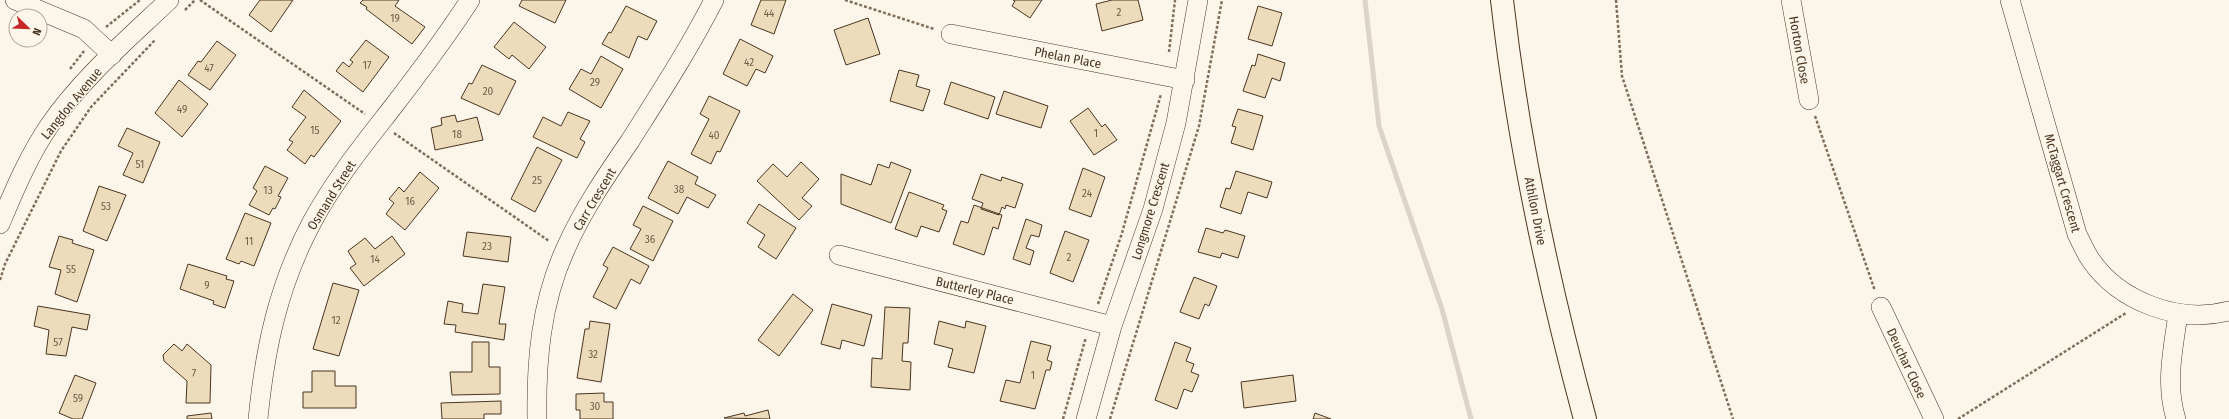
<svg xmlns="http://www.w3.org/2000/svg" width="2229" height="419" font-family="'Fira Sans Condensed',sans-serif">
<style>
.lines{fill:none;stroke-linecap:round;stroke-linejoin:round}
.stream{stroke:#dcd4c6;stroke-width:5}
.building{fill:#ecdcbc;stroke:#4a3520}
.minor-casing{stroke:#4a3520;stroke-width:20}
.major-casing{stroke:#4a3520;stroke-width:24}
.path{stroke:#7f6f5c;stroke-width:2.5;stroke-dasharray:3 2;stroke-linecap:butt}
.minor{stroke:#fbf6e9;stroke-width:19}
.major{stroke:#fbf6e9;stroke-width:22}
.labels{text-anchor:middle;stroke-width:3;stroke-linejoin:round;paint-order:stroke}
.number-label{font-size:11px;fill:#725f47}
.street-label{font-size:13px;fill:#4a3520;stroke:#fbf6e9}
</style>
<rect width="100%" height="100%" fill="#fbf6e9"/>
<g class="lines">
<path class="stream" d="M1365 0 1379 126 1442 309 1471 419"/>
</g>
<path class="building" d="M260 0H293L271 32 249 15Z
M363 0H399L395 6 425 27 412 44 366 9 367 7 360 3Z
M522 0H566L555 23 519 6Z
M761 0H786L774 34 751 25Z
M1013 0H1042L1030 18 1012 6 1015 1Z
M1112 0H1138L1143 20 1102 31 1096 4Z
M626 6 657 21 647 40 638 36 629 58 602 44 609 32 611 33Z
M1258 6 1282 13 1272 46 1248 39Z
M868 18 880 54 846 65 834 30Z
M514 22 546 47 529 69 512 55 509 59 494 47Z
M740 39 773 56 765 73 756 69 747 86 723 74Z
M366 40 389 57 363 92 336 71 343 62 349 67 353 62 350 60Z
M217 41 236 55 210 90 188 75 198 61 201 62Z
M1258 54 1285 63 1280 81 1272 78 1265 98 1243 91 1252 65 1255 66Z
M601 56 623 69 601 108 569 89 581 69 591 74Z
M482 65 516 81 499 115 461 98 469 83 472 84Z
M899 70 919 75 916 86 930 90 923 111 890 101Z
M179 80 208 104 182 137 155 113Z
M951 82 995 97 988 119 944 104Z
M304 90 341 121 314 157 311 155 305 164 287 150 293 142 289 140 306 117 292 107Z
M1004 91 1048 106 1041 128 996 114Z
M709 96 740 111 720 152 717 151 711 164 691 154 709 119 700 114Z
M1088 108 1102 127 1105 124 1117 140 1094 155 1070 121Z
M1238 109 1263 116 1253 150 1231 143 1236 127 1232 126Z
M568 112 590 121 580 139 585 142 577 158 533 137 543 117 561 126Z
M455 115 457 122 477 117 483 140 435 150 431 128 442 125 441 118Z
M127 128 160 142 143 183 123 175 133 153 118 146Z
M537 147 562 160 535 212 511 199Z
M668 161 698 177 695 184 716 195 708 208 687 197 678 214 648 198Z
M801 162 819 179 802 198 812 206 799 220 757 181 773 164 787 177Z
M891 162 911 170 891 223 841 204V174L871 185 878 164 889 168Z
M265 166 288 178 278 196 281 197 275 209 273 208 269 215 249 205 257 191 253 188Z
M1083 168 1105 177 1091 217 1069 209Z
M1236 171 1272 182 1267 198 1248 192 1241 214 1220 207 1226 188 1230 189Z
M420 172 439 188 405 230 386 214 394 203 389 199 399 187 404 192Z
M981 174 1001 181 1002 177 1023 184 1015 208 1006 205 1005 209 1002 207 999 215 981 209 983 203 972 199Z
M99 186 126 195 107 241 83 231Z
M909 192 944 205 942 209 947 211 939 232 921 226 917 237 895 229Z
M759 204 796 228 776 259 758 247 765 235 747 223Z
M974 205 1002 215 998 229 993 227 984 255 953 244 961 221 968 223Z
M643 206 673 221 653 261 630 249 641 229 633 225Z
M245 213 271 223 254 266 241 261 239 264 226 259Z
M1026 219 1042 225 1039 237 1031 235 1026 248 1034 251 1030 265 1013 259Z
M1206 228 1223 233 1225 230 1245 236 1238 258 1222 253 1220 258 1198 252Z
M1065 231 1089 240 1073 282 1050 273Z
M467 232 511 237 508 262 463 256Z
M59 236 73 240 72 243 94 250 77 302 55 294 61 270 49 267Z
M392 236 405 254 364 286 350 268 356 264 348 251 365 238 375 249Z
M613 247 649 266 640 284 631 279 616 309 593 297 608 268 603 265Z
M188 264 227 276 226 279 234 281 225 308 213 304 214 301 180 289Z
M1194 277 1217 286 1209 306 1205 304 1199 319 1180 312Z
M333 283 359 290 339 356 313 349Z
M483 284 505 287 499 324H506L504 340 455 332 456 325 444 324 448 301 463 304 462 312 478 314Z
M793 294 813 310 779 356 758 340Z
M832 304 872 315 864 346 842 340 840 349 821 344Z
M38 306 90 315 87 330 72 327 66 356 46 354 49 330 34 326Z
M885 307 910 308 908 343H903L902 361 911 362 910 390 871 387 872 358 882 359Z
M590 321 610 324 601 382 577 378 585 329H589Z
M939 321 965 328 966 321 986 326 974 373 948 367 953 349 934 344Z
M1031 341 1051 346 1047 360 1052 362 1050 370H1046L1035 409 1000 401 1006 380 1020 383Z
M472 342H489V367H500V394L452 395 450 372H472Z
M1175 342 1191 348 1186 361 1194 364 1191 372 1199 375 1192 392 1184 389 1177 409 1155 400Z
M174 344 182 351 187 344 211 365 210 403H186L187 381 164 361 163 355Z
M312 371H335V386H356V408H303V392H312Z
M75 375 96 383 82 419H73L59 413Z
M1293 375 1296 401 1244 408 1241 382Z
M604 393V402H613V419H580V410H576V394Z
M501 401V414H484V419H442L441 403Z
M768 410 770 419 724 418 744 413 745 416Z
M211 413 212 419H187V416Z
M1315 413 1331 419H1313Z"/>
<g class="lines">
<g class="minor-casing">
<path id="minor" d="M15 0 84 29 112 55
M1791 0 1809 100
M2010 0 2077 234C2081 242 2085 251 2090 259 2119 302 2179 324 2229 311
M951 34 1185 80
M0 224C14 191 28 157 49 126 81 79 128 39 169 0
M839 255 1112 326
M1881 307 1934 419
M258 419C265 348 278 286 312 222 334 181 364 144 392 108 419 73 446 37 470 0
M537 419C536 361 541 303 565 250 582 211 606 176 630 141 659 95 689 49 714 0
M1086 419 1112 326 1153 209 1176 123 1198 0
M2176 419C2165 384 2173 350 2178 314"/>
</g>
<g class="major-casing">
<path id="major" d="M1502 0C1518 142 1548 282 1585 419"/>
</g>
<path class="path" d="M200 0 365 114
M845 0 934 29
M1616 0 1622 76 1733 419
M185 10 195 0
M106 27 140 0
M1169 52 1175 0
M70 69 84 51
M1815 116 1875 291
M394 133 549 241
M0 280 5 264 61 151 91 107 155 40
M1098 304 1122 233 1161 94
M1063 419 1086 337
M1110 419 1199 126 1222 0
M1958 419 2126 313"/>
<use href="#minor" class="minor"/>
<use href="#major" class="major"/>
</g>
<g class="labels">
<g class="number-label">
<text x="1119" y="16">2</text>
<text x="769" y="17">44</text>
<text x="395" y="22">19</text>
<text x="749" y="66">42</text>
<text x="367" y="69">17</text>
<text x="209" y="72">47</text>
<text x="595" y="86">29</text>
<text x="488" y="95">20</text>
<text x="182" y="113">49</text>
<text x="315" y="134">15</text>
<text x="1096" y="137">1</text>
<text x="457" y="138">18</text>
<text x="714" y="139">40</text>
<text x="140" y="168">51</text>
<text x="537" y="184">25</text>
<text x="679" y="193">38</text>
<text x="268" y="194">13</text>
<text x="1087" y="197">24</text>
<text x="410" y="205">16</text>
<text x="106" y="210">53</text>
<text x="650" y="243">36</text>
<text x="249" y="245">11</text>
<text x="487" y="250">23</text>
<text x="1069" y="261">2</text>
<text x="375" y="263">14</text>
<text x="71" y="273">55</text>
<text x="207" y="289">9</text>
<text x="336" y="324">12</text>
<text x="58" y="346">57</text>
<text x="593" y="358">32</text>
<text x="194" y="377">7</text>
<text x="1033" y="379">1</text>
<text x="78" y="402">59</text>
<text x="595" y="410">30</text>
</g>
<g class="street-label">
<text transform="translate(1800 50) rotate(80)" y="5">Horton Close</text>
<text transform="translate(1068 57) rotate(11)" y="5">Phelan Place</text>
<text transform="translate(71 103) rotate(-51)" y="5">Langdon Avenue</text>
<text transform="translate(2063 183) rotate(74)" y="5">McTaggart Crescent</text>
<text transform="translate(331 195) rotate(-58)" y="5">Osmand Street</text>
<text transform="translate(594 199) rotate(-59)" y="5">Carr Crescent</text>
<text transform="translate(1150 211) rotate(-73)" y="5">Longmore Crescent</text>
<text transform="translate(1536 211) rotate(79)" y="5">Athllon Drive</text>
<text transform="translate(975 290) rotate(14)" y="5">Butterley Place</text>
<text transform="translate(1907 363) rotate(65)" y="5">Deuchar Close</text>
</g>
</g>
<g transform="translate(28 28) rotate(113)"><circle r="19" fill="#fbf6e9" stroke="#b4a999"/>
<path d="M0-3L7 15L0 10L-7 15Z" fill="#c62828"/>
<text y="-6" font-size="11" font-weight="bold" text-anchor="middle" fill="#4a3520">N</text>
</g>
</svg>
